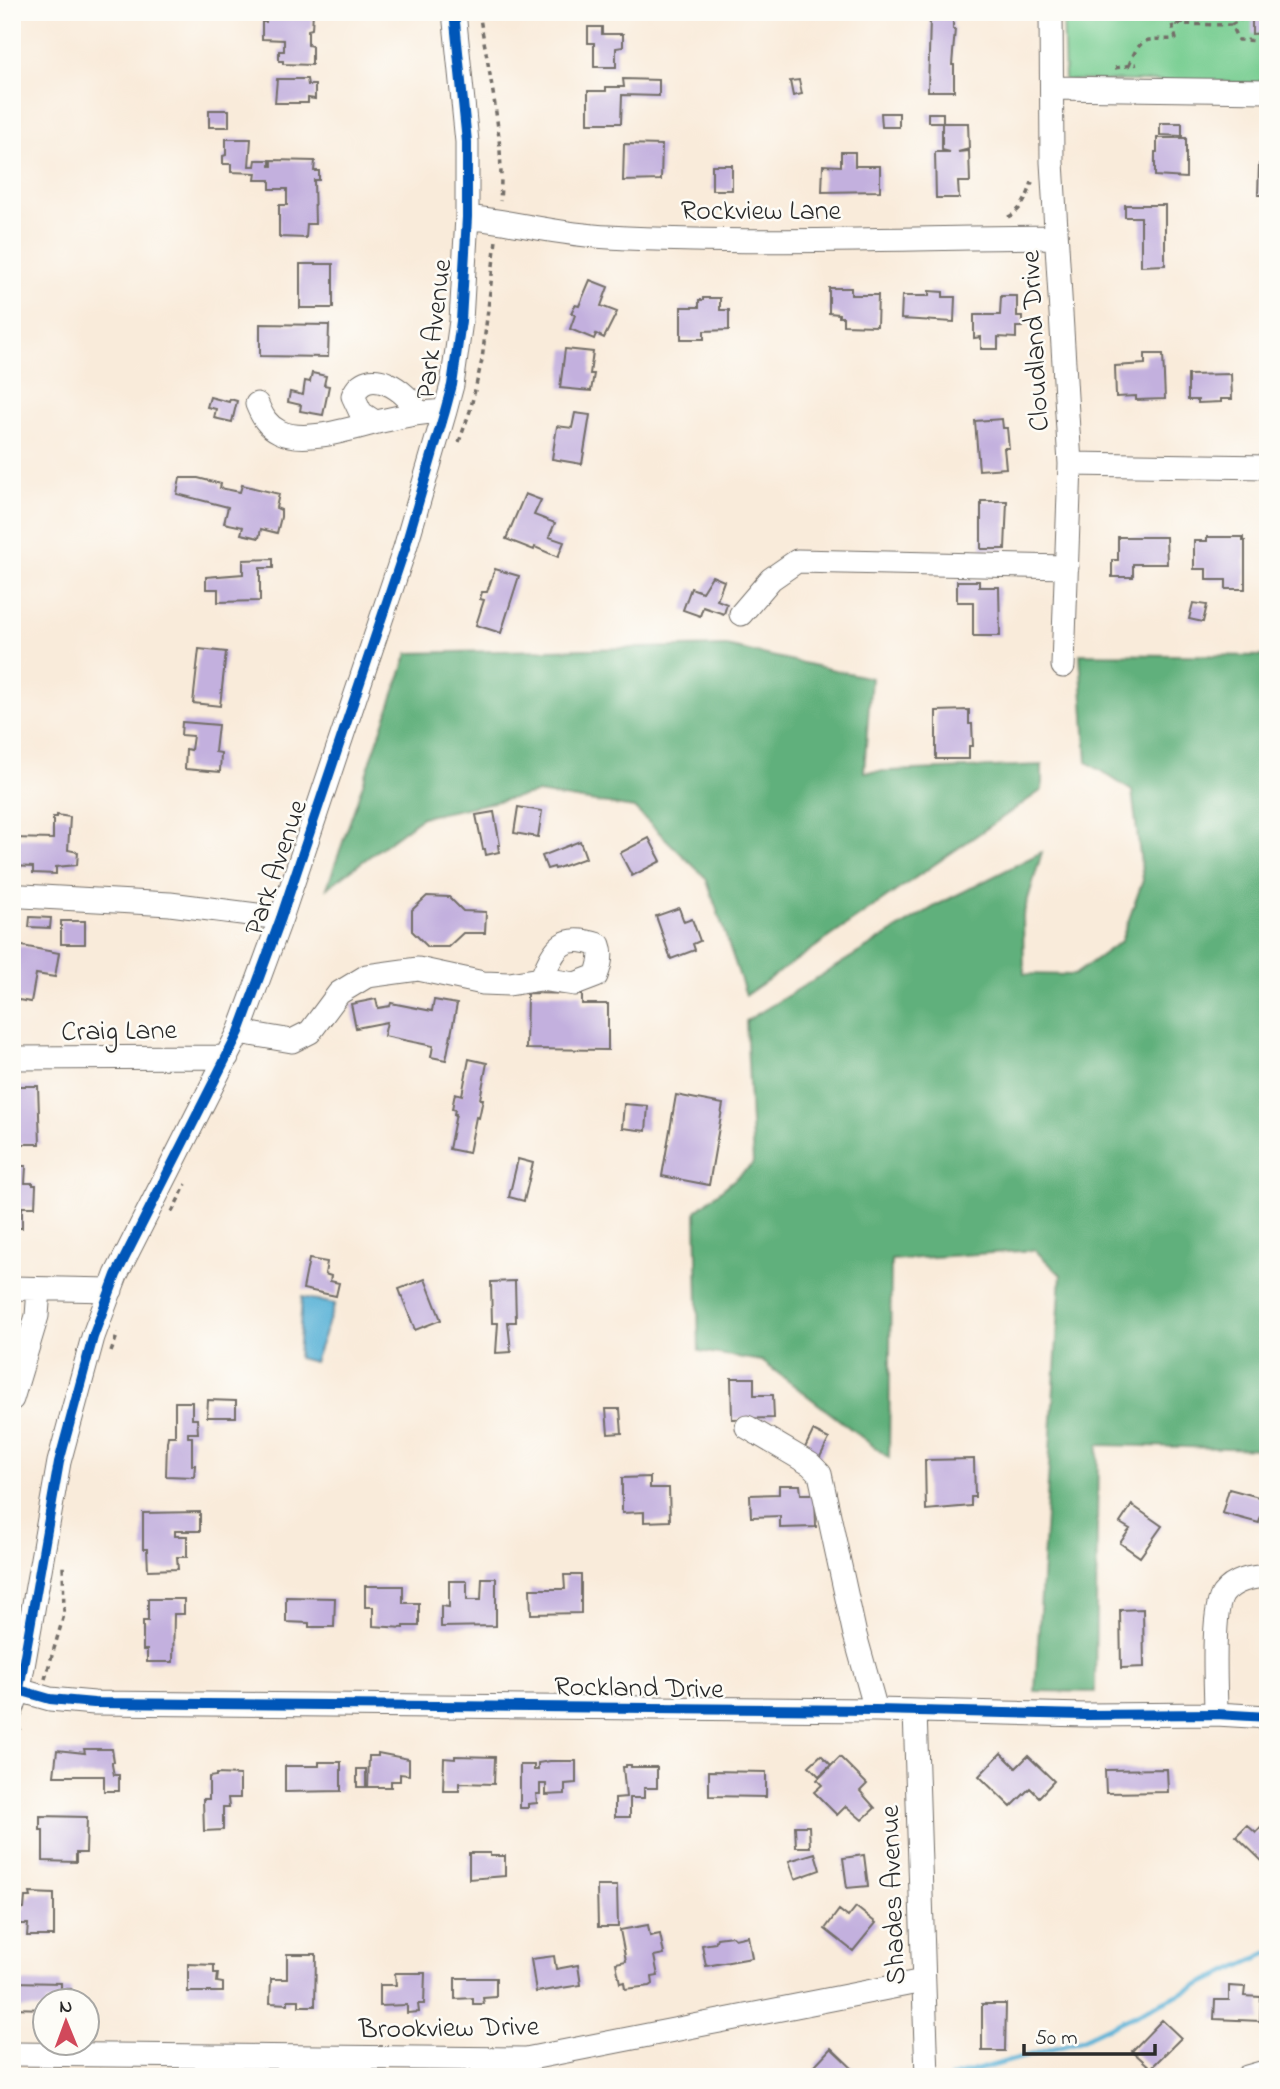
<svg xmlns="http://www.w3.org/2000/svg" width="1280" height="2089" font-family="'Indie Flower',sans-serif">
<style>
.green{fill:#77cd91;stroke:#517c5e;stroke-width:2}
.forest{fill:#61b07b;stroke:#466e53;stroke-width:2}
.water{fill:#5ab2d7;stroke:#426e81;stroke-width:2}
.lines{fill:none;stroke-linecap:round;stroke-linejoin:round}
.stream{stroke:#5ab2d7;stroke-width:5}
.building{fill:#c3b0de}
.minor-casing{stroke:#736e68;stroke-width:25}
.path{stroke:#736e68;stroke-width:3.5;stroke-dasharray:5 5;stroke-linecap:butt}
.minor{stroke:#fff;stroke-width:23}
.cycleway-casing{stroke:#fdfcf7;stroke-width:15}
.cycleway{stroke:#0057b8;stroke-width:10}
.labels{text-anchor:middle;stroke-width:5;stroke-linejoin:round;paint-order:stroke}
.street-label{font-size:28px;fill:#2b2b2b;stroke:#fdfcf7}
</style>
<rect width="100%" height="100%" fill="#fdfcf7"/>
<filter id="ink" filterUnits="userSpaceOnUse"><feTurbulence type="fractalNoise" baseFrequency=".0143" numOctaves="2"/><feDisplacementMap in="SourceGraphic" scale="14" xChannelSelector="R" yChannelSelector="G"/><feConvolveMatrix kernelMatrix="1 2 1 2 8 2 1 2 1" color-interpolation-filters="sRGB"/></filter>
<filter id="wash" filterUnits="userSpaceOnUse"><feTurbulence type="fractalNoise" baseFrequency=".00686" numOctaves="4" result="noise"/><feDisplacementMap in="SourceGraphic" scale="28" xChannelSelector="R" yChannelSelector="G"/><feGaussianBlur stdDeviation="1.57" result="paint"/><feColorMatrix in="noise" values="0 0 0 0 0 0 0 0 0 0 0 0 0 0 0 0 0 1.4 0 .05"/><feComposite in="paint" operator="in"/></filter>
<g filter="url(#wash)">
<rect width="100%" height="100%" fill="#f9ebda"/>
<path class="green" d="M1063 12H1268V83L1065 80Z"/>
<path class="forest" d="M726 646 871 678 864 772 1042 765V790L746 995 706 878 634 808 537 793 422 817 327 888 408 653Z
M1080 654 1268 656V1449L1098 1445 1095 1692 1035 1691 1061 1275 1035 1250 891 1260 889 1458 762 1361 699 1351 696 1211 753 1164 746 1021 937 905 1042 852 1023 916 1024 974 1074 975 1121 941 1143 880 1132 791 1087 762Z"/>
<path class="water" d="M302 1297 335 1304 314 1362 298 1358Z"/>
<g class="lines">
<path class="stream" d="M952 2077 1077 2042 1268 1953"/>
</g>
<g id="blocks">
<path class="building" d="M272 12H313L312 29 308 30V45L312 46V65L283 64V61H279V51H284V40L262 39V22H266V18Z
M930 18H953V29H955L952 65H954V91H928Z
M1252 20H1268V33L1252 34Z
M588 27H602V34H623V47L616 48V67H594V43H588Z
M277 79H307L308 85H315V99L308 98V103H275Z
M623 79 659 80V96L622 95 621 123H588V91H606V87H624Z
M799 80 802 94 793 96 790 81Z
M209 110H229V127H209Z
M881 113H899V127H882Z
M928 113H943V122H928Z
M942 123H968L969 149 958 152 969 151 970 182H958L959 198H936L935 152H950L942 150Z
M1160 123H1182V136L1160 135Z
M1157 138H1186V178L1155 176V152H1157Z
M226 139H251L249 166H255L256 160H270V166H272V160L315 161 314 171H319V180H314L315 224H307L306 238 279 237V205H287V189H270V180H255L256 173 231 172V164H223V156L226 155Z
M624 144 662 145 661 180 623 181Z
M841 152H855V166H880V191L822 192 823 165 841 166Z
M1259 164H1268V195H1258Z
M712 165H732V190H712Z
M1125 205H1165V265L1141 266V217H1125Z
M300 264H333V308H300Z
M590 280 608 287 601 306 617 312 604 338 596 334 594 339 570 329 575 315 571 313 575 305 579 306Z
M829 288H851V295H878L877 326 843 325V317H839V314L829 313Z
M929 291 943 292V297H955L954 322 901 319 902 296H929Z
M1001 296H1017V316H1022V327H1016V338L998 337V349H981V337L974 338V315H1000Z
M703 298H720V310H729V330L704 331V339H681V307H699V300H703Z
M260 324 329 325 328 357 260 356Z
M565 349 593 352 590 374H594L591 391 560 388Z
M1145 354H1163L1165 399 1136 400V396L1116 397 1115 366 1145 364Z
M312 373 326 376 324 385 329 386 323 415 300 411 301 405 288 402 290 392 303 395 305 381 310 382Z
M1231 374 1232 399H1221V402L1198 403V400H1188V375Z
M210 397 229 402 230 399 237 401 232 422 214 418 216 409 207 407Z
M575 413 590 415 582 464 552 459 557 426 572 428Z
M1002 419 1003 428H1007L1009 448H1004L1006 468 979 470 975 421Z
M180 478H198L221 484 220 488 240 492 242 485 279 494 276 508 281 510V517L277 533 261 529 259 538 241 534 243 527 224 523 228 507 177 494Z
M525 494 541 500 534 515 555 523 549 537 564 542 558 557 535 547 534 550 506 539Z
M981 501H1007L1005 549H981Z
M1118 537H1166L1167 564H1133V577H1112V560H1118Z
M1207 537H1243V541H1245V589H1226V580H1206V569H1194V541H1207Z
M273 559V568H260V601L218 602V589H206V577L243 574V560Z
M495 569 519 576 501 633 476 625 484 600 480 599 482 592H487Z
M712 576 724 581 717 600 727 604 724 614 703 607 700 616 683 610 691 588 702 592Z
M957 581H979V587H999L1000 636H973V602H957Z
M1193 603 1207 605 1203 622 1189 619Z
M199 649 226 652 220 706 193 703Z
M969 710V724H972L973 746H969V759H936V711Z
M182 722 218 725 215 752 221 753 220 772 185 769 186 749 191 750 193 736 181 735Z
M518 807 542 811 538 837 514 833Z
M494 812 500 845H498L499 852 486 855 485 849H483L476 815Z
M57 815 70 817 68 850 78 852 77 865 56 867V874L33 873V867L12 866V838L53 839V817H57Z
M649 838 661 861 632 876 620 853Z
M580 841 586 858 555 869 554 867 547 869 542 856Z
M427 896 449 897 463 911 486 912 485 933H463L448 947H428L412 931V910Z
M679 908 684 922 692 919 700 941 693 944 695 950 671 959 656 916Z
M30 917 51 918 50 928 29 927Z
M61 921H85V944H61Z
M12 944 59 953 55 977 36 974 31 1002 12 999Z
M527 993 582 994V1004H608V1050L526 1049Z
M376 999 378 1008 390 1006 391 1003 432 1011 434 1000 457 1004 446 1060 431 1057 433 1046 384 1036 387 1022 356 1028 351 1004Z
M469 1059 487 1063 480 1099H483L479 1118 476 1117 469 1153 449 1149 456 1114H454L455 1110 452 1109 455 1093 462 1095Z
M16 1086H38L40 1144H15V1134H12V1091H15Z
M676 1095 723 1104 709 1185 662 1176Z
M624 1104 648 1106 646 1131 622 1128Z
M518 1159 533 1163 524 1201 509 1197Z
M12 1166H26L25 1183H33V1185H36L35 1207H22V1228H12Z
M309 1259 327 1262 325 1274 331 1276 330 1281 339 1283 336 1296 303 1289Z
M425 1279 441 1320 415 1330 399 1289Z
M515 1281 516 1322H508L511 1352 496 1353 498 1323H492L491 1282Z
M731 1378H754V1395H773L774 1418 732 1419Z
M208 1400 236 1401V1417H207Z
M175 1402H192V1419H197L198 1433H188V1437H192V1465H195L194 1477 166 1476 167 1442 168 1436H175Z
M606 1409H620L622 1433 608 1434Z
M813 1431 829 1439 819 1459 803 1452Z
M974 1459 975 1497H971V1506L926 1510 925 1460Z
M650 1477V1488H669L670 1521 644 1522V1512L622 1513V1478Z
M779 1485H800L801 1494H815L816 1527 780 1528V1516L751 1517 750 1495 779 1494Z
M1229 1489 1266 1499 1259 1523 1222 1513Z
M1132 1505 1162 1526 1140 1557 1120 1543 1130 1529 1120 1523Z
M200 1512V1531H175V1536H187V1557H177L178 1569 148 1570 147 1549H143V1513Z
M564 1575H581V1613L531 1614 530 1589H565Z
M482 1578H496V1626L441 1627V1606L449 1607V1581H467V1600H481Z
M365 1586H403V1603H419V1626H404V1628L373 1626V1607H365Z
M286 1597 335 1598 334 1627H309V1623L286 1622Z
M148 1599H184V1614H174L173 1662H147V1650H143V1621H148Z
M1143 1609 1144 1667 1121 1668 1120 1610Z
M84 1749H112L114 1762H112V1765L114 1775H119V1791H104V1776H54L57 1750 85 1753Z
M378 1753 409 1759V1775L400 1774V1781H391V1787H368L369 1756H378Z
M1001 1753 1016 1768 1028 1756 1054 1781 1039 1797 1030 1788 1011 1807 979 1776Z
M821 1755 831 1765 819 1776 809 1766Z
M455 1756 495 1757 494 1784 459 1783V1791H443L444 1758 455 1759Z
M840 1757 867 1784 860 1791 875 1808 862 1820 846 1806 837 1815 814 1792 822 1785 817 1780Z
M550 1761H576V1783L565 1784V1794L546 1795V1784H540V1794H536L537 1803 528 1804V1808H520V1765H534V1770H538V1763Z
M319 1762H341V1791L285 1792V1766H319Z
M626 1765H631V1767H657V1788H644V1798H630V1817H615V1798L626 1797 623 1767H626Z
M357 1769H366V1787H357Z
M1167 1769 1168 1792 1106 1793 1105 1770Z
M709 1771 766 1772V1797L709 1796Z
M216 1774 240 1775V1798H228L229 1807H223V1830L204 1831 203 1799H209V1777L216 1776Z
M40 1816 87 1817 86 1853H76V1862L43 1861V1830H40Z
M1268 1820V1867L1236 1836 1247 1825 1256 1833Z
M795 1826H809L810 1847H796Z
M469 1853H490V1856H505V1876L469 1879Z
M815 1853 820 1870 795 1879 789 1861Z
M864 1855 868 1886 847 1888 843 1858Z
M597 1886H617L618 1927H598Z
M30 1893 54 1894V1936H27L28 1924H20V1909H24L25 1897H31Z
M856 1907 876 1923 853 1951 825 1929 839 1910 848 1917Z
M648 1925 650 1936 660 1934 664 1954 654 1956 658 1976 652 1977 653 1984 650 1986 625 1989 624 1982 620 1983 616 1963 626 1961 620 1930Z
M732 1936 735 1939 748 1936 752 1958 706 1966 702 1945 715 1943 717 1938Z
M287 1954H316L315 2006H299V2000H288V2004L270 2003 271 1979H287Z
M554 1956 556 1969 578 1965 581 1985 536 1992 531 1959Z
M188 1964 214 1965V1973H218L217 1982 223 1983V1992H188Z
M395 1973H425L424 2004H418L419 2012 407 2013V2005L380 2006V1985H396Z
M455 1978H496V1997L483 1998 484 2004H473V1998L455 1999Z
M12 1982 61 1983V1989H71V2002H46V2009L12 2008Z
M1229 1986 1245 1987 1244 1996 1261 1997 1260 2021 1214 2019 1215 2000H1229Z
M982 2004H1006L1005 2051H982Z
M1162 2020 1181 2038 1151 2068 1132 2051Z
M831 2048 854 2070 847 2077H827L815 2065Z"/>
</g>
</g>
<g filter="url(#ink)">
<use href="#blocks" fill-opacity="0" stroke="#736e68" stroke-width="2"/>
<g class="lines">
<g class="minor-casing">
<path id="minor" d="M1051 12 1052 162 1070 464 1063 666
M1053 88 1268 91
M467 217C515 222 561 235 609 237 758 245 908 238 1056 237
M257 404C262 416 267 426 280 432 307 445 358 426 386 420 406 415 425 412 445 411
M375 422 361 413 353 396C367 363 408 390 418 413
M1070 464 1268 467
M741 614 771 579 797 561 1067 567
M23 896 170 904 281 918
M239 1032 292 1041 310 1032 339 993 367 976 418 969 483 983 509 984 541 979 575 984 596 976C600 966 603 955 599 945 561 932 555 948 541 979
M12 1058 227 1057
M12 1288 111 1290
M12 1399 37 1316 39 1289
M747 1427 810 1464 820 1474 855 1635 876 1710
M12 1688 50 1699 94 1703 876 1710 1086 1715 1216 1714 1268 1717
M12 1710 19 1689 59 1462 93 1337 116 1275 239 1032 281 918 405 548 445 411 452 385 461 321 467 217V142L454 12
M915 1711 927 2077
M1216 1714C1216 1690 1211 1611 1223 1594 1234 1580 1251 1577 1268 1576
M12 2054 526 2059 923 1981
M1247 2077 1268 2071"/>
</g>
<path class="path" d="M479 12C489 74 505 139 500 201
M1181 24 1191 13 1200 23
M1231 25 1251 14 1265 12
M1129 65C1141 35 1146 40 1176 39L1172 24 1231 25 1238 40 1268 41
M1115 68 1137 64
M1008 217C1022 211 1028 195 1032 182
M459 442 470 411 482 360 496 240
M172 1212 186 1184
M111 1352 118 1333
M45 1679 64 1615 63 1563
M12 1748 20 1728"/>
<use href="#minor" class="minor"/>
<g class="cycleway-casing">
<path id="cycleway" d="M12 1688 50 1699 94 1703 876 1710 1086 1715 1216 1714 1268 1717
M12 1710 19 1689 59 1462 93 1337 116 1275 239 1032 281 918 405 548 445 411 452 385 461 321 467 217V142L454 12"/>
</g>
<use href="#cycleway" class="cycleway"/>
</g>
</g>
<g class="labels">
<g class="street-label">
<text x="761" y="219">Rockview Lane</text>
<text transform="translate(432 329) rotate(-83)" y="10">Park Avenue</text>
<text transform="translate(1033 341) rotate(-93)" y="10">Cloudland Drive</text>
<text transform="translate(274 867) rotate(-71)" y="10">Park Avenue</text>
<text transform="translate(119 1029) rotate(-1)" y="10">Craig Lane</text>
<text transform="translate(639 1686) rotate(1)" y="10">Rockland Drive</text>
<text transform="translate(891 1895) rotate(-92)" y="10">Shades Avenue</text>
<text transform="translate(449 2026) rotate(-1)" y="10">Brookview Drive</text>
</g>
</g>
<rect width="1280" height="2089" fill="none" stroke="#fdfcf7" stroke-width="42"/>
<g transform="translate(66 2022) rotate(359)"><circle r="33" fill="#fdfcf7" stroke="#a9a8a5" stroke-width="2"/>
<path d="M0-5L12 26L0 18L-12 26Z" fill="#d1495b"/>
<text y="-10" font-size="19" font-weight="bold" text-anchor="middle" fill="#2b2b2b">N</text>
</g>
<path d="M1024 2044v10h131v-10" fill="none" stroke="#2b2b2b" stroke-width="3.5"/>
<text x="1035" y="2044" font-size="21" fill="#2b2b2b" stroke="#fdfcf7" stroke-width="5" paint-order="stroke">50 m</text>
</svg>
